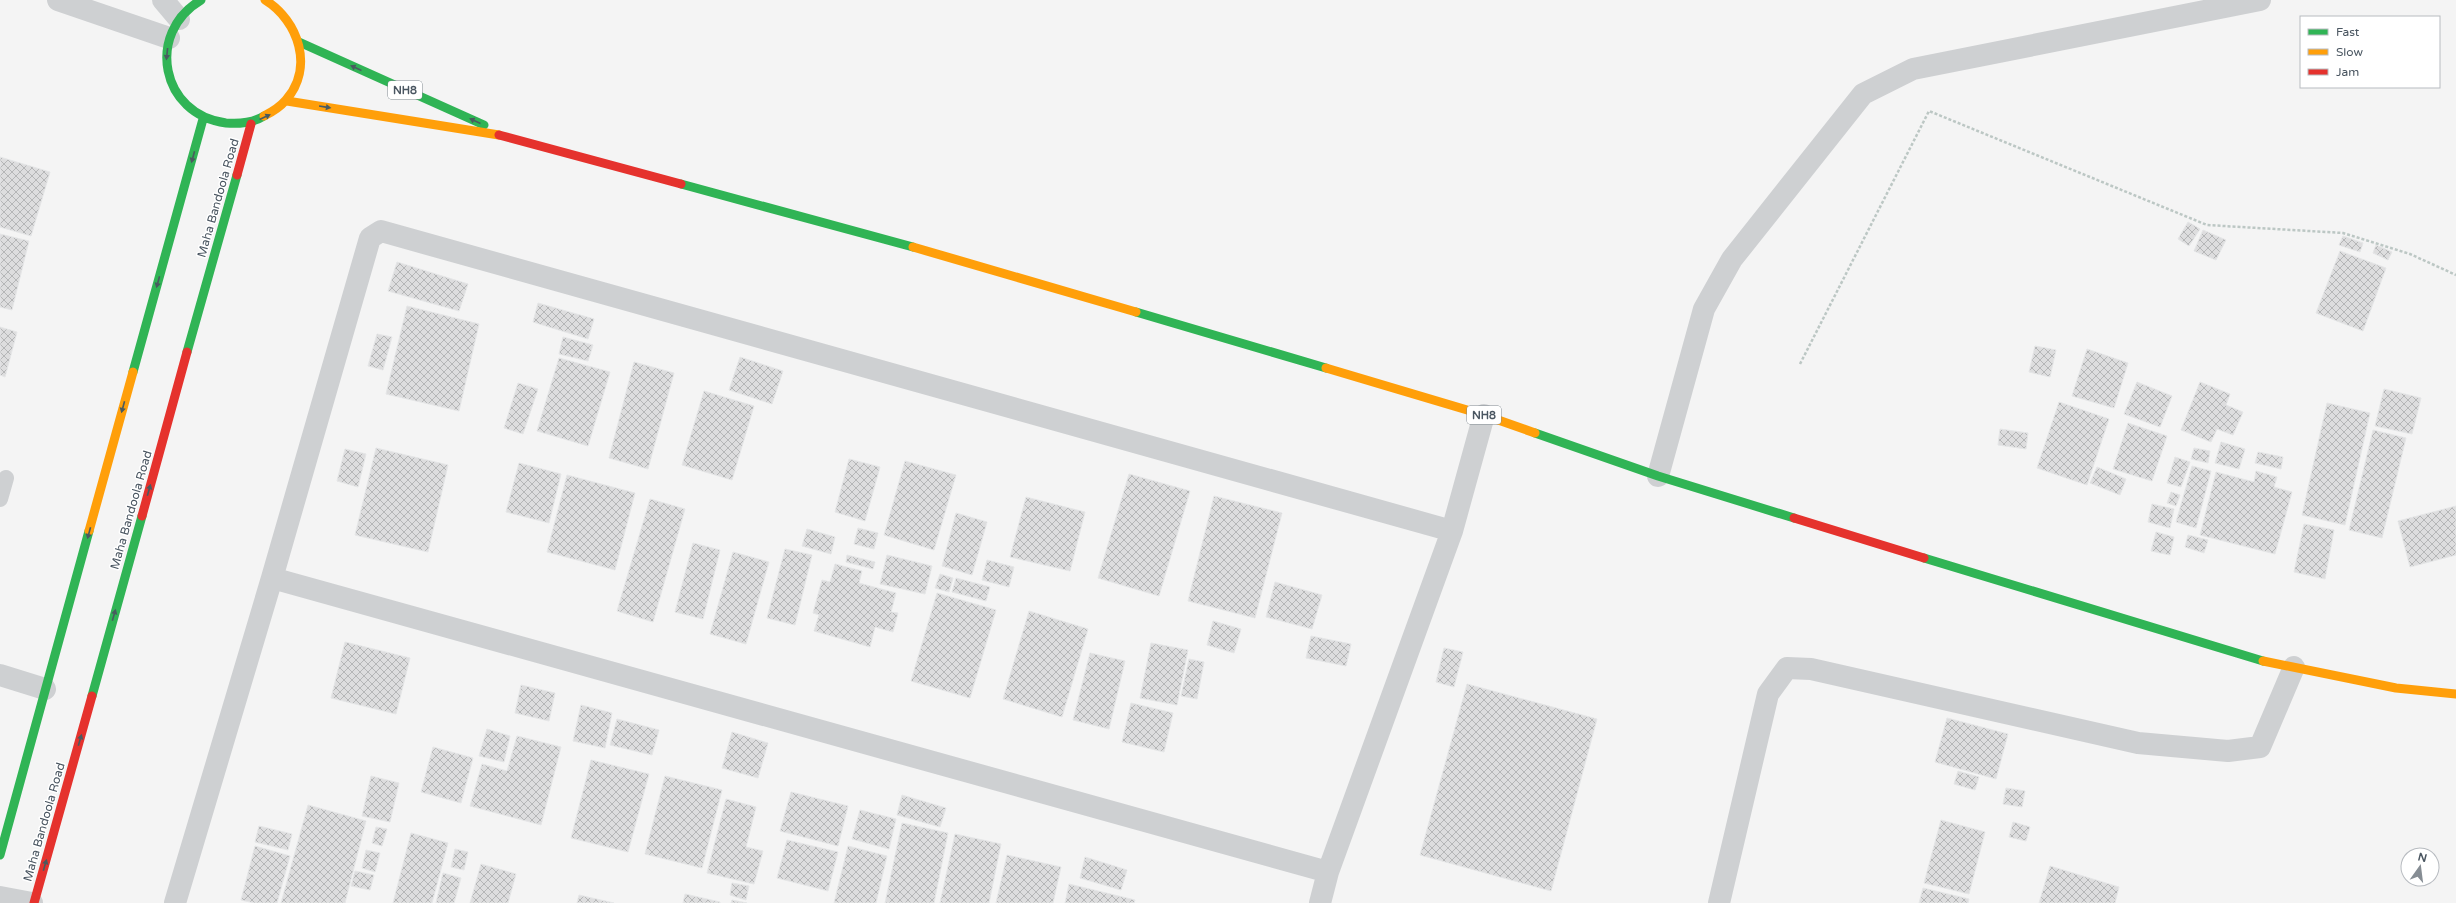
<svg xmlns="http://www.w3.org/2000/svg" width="2456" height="903" font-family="'Varela Round',sans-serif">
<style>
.building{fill:url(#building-cross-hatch);stroke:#e5e6e7}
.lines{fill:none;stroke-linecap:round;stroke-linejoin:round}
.path{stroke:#bcc7c4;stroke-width:2.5;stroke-dasharray:3 2;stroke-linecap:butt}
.lane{stroke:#ced0d2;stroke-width:16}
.street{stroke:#ced0d2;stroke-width:22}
.fast{stroke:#30b455;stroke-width:9}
.slow{stroke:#ff9f0a;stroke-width:9}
.jam{stroke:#e5322d;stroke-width:9}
.oneway{fill:#495b60}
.labels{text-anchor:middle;stroke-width:3;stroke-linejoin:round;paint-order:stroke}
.shield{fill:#fff;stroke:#808990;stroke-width:1}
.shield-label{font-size:11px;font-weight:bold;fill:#4a5661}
.street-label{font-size:12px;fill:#4a5661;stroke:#fff}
</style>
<defs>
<pattern id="building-cross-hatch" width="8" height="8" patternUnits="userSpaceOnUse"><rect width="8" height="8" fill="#ddddde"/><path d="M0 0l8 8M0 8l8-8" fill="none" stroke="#b5b6b7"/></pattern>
</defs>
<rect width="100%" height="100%" fill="#f4f4f4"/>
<path class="building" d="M0 157 50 172 31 236 0 227Z
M2188 222 2200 229 2189 246 2178 239Z
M2203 230 2226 240 2216 260 2194 251Z
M0 234 29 241 12 310 0 307Z
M2343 236 2363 243 2360 252 2339 245Z
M2376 245 2392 252 2388 260 2373 253Z
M2340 251 2386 268 2363 331 2316 313Z
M397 262 468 284 459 311 388 291Z
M538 303 594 319 588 339 533 322Z
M407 306 479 324 459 411 386 394Z
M0 327 17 332 5 377 0 375Z
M377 334 392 337 383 370 368 366Z
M563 337 593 345 588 361 559 354Z
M2035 346 2056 350 2050 377 2029 372Z
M2087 349 2128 363 2114 408 2072 396Z
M740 357 783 371 772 404 729 390Z
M559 358 610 372 588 446 537 431Z
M634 362 674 373 648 469 609 458Z
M2137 382 2172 396 2160 427 2124 414Z
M2200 382 2230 394 2226 405 2243 412 2233 435 2217 429 2211 442 2181 430Z
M518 383 538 389 523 434 504 428Z
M2384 389 2421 398 2412 434 2375 426Z
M704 391 754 406 732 480 682 465Z
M2059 402 2109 419 2087 485 2037 468Z
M2327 403 2370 413 2345 525 2302 515Z
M2128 423 2167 436 2152 481 2113 469Z
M2000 429 2028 433 2026 449 1998 445Z
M2373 430 2406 438 2382 538 2349 530Z
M2221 442 2245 449 2239 469 2215 463Z
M376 448 448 465 428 552 355 535Z
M2194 448 2210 451 2208 463 2191 459Z
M345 449 366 454 358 487 337 481Z
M2258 452 2283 457 2281 469 2255 463Z
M2175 457 2190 462 2181 487 2167 483Z
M849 459 880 467 865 521 835 512Z
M905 461 956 475 934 550 884 535Z
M519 463 561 474 549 523 506 512Z
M2192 466 2211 471 2196 528 2176 522Z
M2097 467 2126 479 2120 495 2090 483Z
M2256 471 2277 477 2274 487 2292 492 2275 554 2200 535 2216 472 2254 482Z
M1129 474 1190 491 1159 596 1098 578Z
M567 475 635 493 615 570 547 552Z
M2171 492 2180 495 2176 506 2167 503Z
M1214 496 1282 513 1255 618 1188 601Z
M1026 497 1085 512 1070 571 1010 557Z
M650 499 685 509 653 622 617 611Z
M2152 504 2174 509 2170 528 2148 522Z
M2456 506V555L2410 567 2398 521Z
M956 513 987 522 972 575 942 566Z
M2304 524 2334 530 2325 579 2294 572Z
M858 528 878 533 874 549 854 544Z
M807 529 835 537 831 554 802 546Z
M2156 532 2174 537 2170 555 2151 551Z
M2188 535 2208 540 2204 553 2185 547Z
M693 543 720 550 703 619 675 612Z
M785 549 812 555 795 625 767 618Z
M733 552 769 562 746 644 710 634Z
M847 555 875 562 873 569 846 562Z
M887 555 932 566 925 594 880 584Z
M987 560 1014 567 1009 587 982 580Z
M835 564 862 571 859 583 896 593 891 612 898 613 893 632 875 627 870 647 814 631 819 615 813 613 822 580 830 582Z
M940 574 953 578 949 592 935 588Z
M956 578 990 587 986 601 952 592Z
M1275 582 1322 595 1312 629 1266 617Z
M937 593 996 610 970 698 911 681Z
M1029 611 1088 629 1062 717 1003 699Z
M1213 621 1241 629 1234 653 1207 645Z
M1311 636 1351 644 1346 666 1306 658Z
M345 642 410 658 396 714 331 698Z
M1151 643 1188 650 1177 705 1140 698Z
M1444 648 1463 652 1454 687 1436 682Z
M1090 653 1125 661 1109 729 1073 720Z
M1189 659 1204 662 1197 699 1181 696Z
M1467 684 1597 719 1551 891 1420 855Z
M521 685 555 693 549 721 515 713Z
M1131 703 1173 713 1164 752 1122 742Z
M581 705 612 713 605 748 573 741Z
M1947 718 2008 734 1996 779 1935 762Z
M617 719 659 730 652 755 610 745Z
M487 729 510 736 504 762 479 756Z
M732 732 768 743 758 778 722 768Z
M517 736 561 747 541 825 470 806 482 764 507 771Z
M433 747 473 758 461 803 421 792Z
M591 760 649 774 628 852 571 838Z
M1958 771 1979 777 1975 790 1954 784Z
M371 776 399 783 390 822 362 816Z
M665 776 722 790 702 868 645 854Z
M2006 788 2025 791 2022 807 2003 804Z
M791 792 848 806 838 846 780 831Z
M902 795 946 808 940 827 897 815Z
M726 799 756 807 746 847 763 851 754 884 707 873Z
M308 805 366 821 345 903H281Z
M860 810 896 819 889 849 852 839Z
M1941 820 1985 832 1969 894 1924 883Z
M2013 822 2030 827 2026 841 2009 837Z
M902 823 948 833 934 903H885Z
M259 826 292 834 288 850 255 842Z
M376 827 387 829 382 846 372 843Z
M411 833 448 843 432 903H393Z
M955 834 1001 844 989 903H940Z
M787 840 838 852 828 891 777 878Z
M255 846 290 856 277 903H254L241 900Z
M848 846 887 856 876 903H834Z
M455 849 468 852 464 870 451 867Z
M366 850 380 853 375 872 362 868Z
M1007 855 1061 867 1053 903H996Z
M1085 857 1127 870 1121 890 1080 878Z
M481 864 516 874 508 903H470Z
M2050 866 2119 887 2115 903H2039Z
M355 871 374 875 370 890 351 886Z
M443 873 461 878 454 903H436Z
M732 883 749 886 746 900 730 895Z
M1069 884 1135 900 1134 903H1065Z
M1923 888 1969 899 1968 903H1919Z
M685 894 720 902V903H683Z
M579 895 614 903H577Z
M732 900 747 903H731Z"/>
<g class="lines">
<path class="path" d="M1800 364 1929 111 2207 225 2343 233 2410 254 2456 275"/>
<path class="lane" d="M0 499 6 478"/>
<path class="street" d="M58 0 169 38
M163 0 179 19
M1658 476 1704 309 1732 259 1863 94 1913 69 2260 0
M272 578 1328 872
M0 675 45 689
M0 897 32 903
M175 903 272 578 370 238 381 231 1452 531
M1320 903 1328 872 1452 531 1484 415
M1719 903 1768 694 1787 668 1811 669 2138 743 2228 751 2260 747 2294 667"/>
<path class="fast" d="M201 0C145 33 161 115 226 123 238 124 253 123 264 116
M299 42 484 125
M681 184 913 247
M1136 312 1326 368
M187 352 237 175
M133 372 203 119
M1535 433 1658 476 1794 518
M1924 558 2263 661
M92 696 142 516
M0 855 89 531"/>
<path class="slow" d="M287 101 499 135
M264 116C272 112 280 107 286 100 314 68 299 21 265 0
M913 247 1136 312
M1326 368 1484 415 1535 433
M89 531 133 372
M2263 661 2396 688 2456 694"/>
<path class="jam" d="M499 135 681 184
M237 175 251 124
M142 516 187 352
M1794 518 1924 558
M34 903 92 696"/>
</g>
<defs><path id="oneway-solid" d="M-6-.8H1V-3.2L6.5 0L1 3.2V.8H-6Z"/></defs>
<g class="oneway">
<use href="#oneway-solid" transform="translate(167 54) rotate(96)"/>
<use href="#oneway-solid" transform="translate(356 68) rotate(-156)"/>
<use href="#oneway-solid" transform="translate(325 107) rotate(9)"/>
<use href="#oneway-solid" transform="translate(265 117) rotate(-25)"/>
<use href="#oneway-solid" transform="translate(475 121) rotate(-156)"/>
<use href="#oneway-solid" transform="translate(193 157) rotate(105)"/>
<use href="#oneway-solid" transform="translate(158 282) rotate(105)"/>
<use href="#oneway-solid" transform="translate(123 407) rotate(105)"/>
<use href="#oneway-solid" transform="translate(149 490) rotate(-74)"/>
<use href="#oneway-solid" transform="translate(89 533) rotate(105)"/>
<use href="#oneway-solid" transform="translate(114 615) rotate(-74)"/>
<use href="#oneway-solid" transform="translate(80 740) rotate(-74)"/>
<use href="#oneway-solid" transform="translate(45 865) rotate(-74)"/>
</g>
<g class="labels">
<g class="shield">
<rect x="388" y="81" width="34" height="18" rx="3"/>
<rect x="1467" y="406" width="34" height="18" rx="3"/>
</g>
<g class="shield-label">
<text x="405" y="94">NH8</text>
<text x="1484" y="419">NH8</text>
</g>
<g class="street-label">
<text transform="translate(218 198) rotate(-74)" y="4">Maha Bandoola Road</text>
<text transform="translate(131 510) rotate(-74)" y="4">Maha Bandoola Road</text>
<text transform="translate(44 822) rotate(-74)" y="4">Maha Bandoola Road</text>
</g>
</g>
<rect x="2300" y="16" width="140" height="72" fill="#ffffff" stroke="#b7bbc0"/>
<rect x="2308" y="29" width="20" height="6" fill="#30b455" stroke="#b7bbc0"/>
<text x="2336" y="36" font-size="12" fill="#4a5661">Fast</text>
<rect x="2308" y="49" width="20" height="6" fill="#ff9f0a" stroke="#b7bbc0"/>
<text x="2336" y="56" font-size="12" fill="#4a5661">Slow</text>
<rect x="2308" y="69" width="20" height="6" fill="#e5322d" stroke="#b7bbc0"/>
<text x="2336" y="76" font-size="12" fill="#4a5661">Jam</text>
<g transform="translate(2420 867) rotate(14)"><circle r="19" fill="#ffffff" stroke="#b7bbc0"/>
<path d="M0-3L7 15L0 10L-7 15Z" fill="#868d94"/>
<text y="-6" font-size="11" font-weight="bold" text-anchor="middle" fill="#4a5661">N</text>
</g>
</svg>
